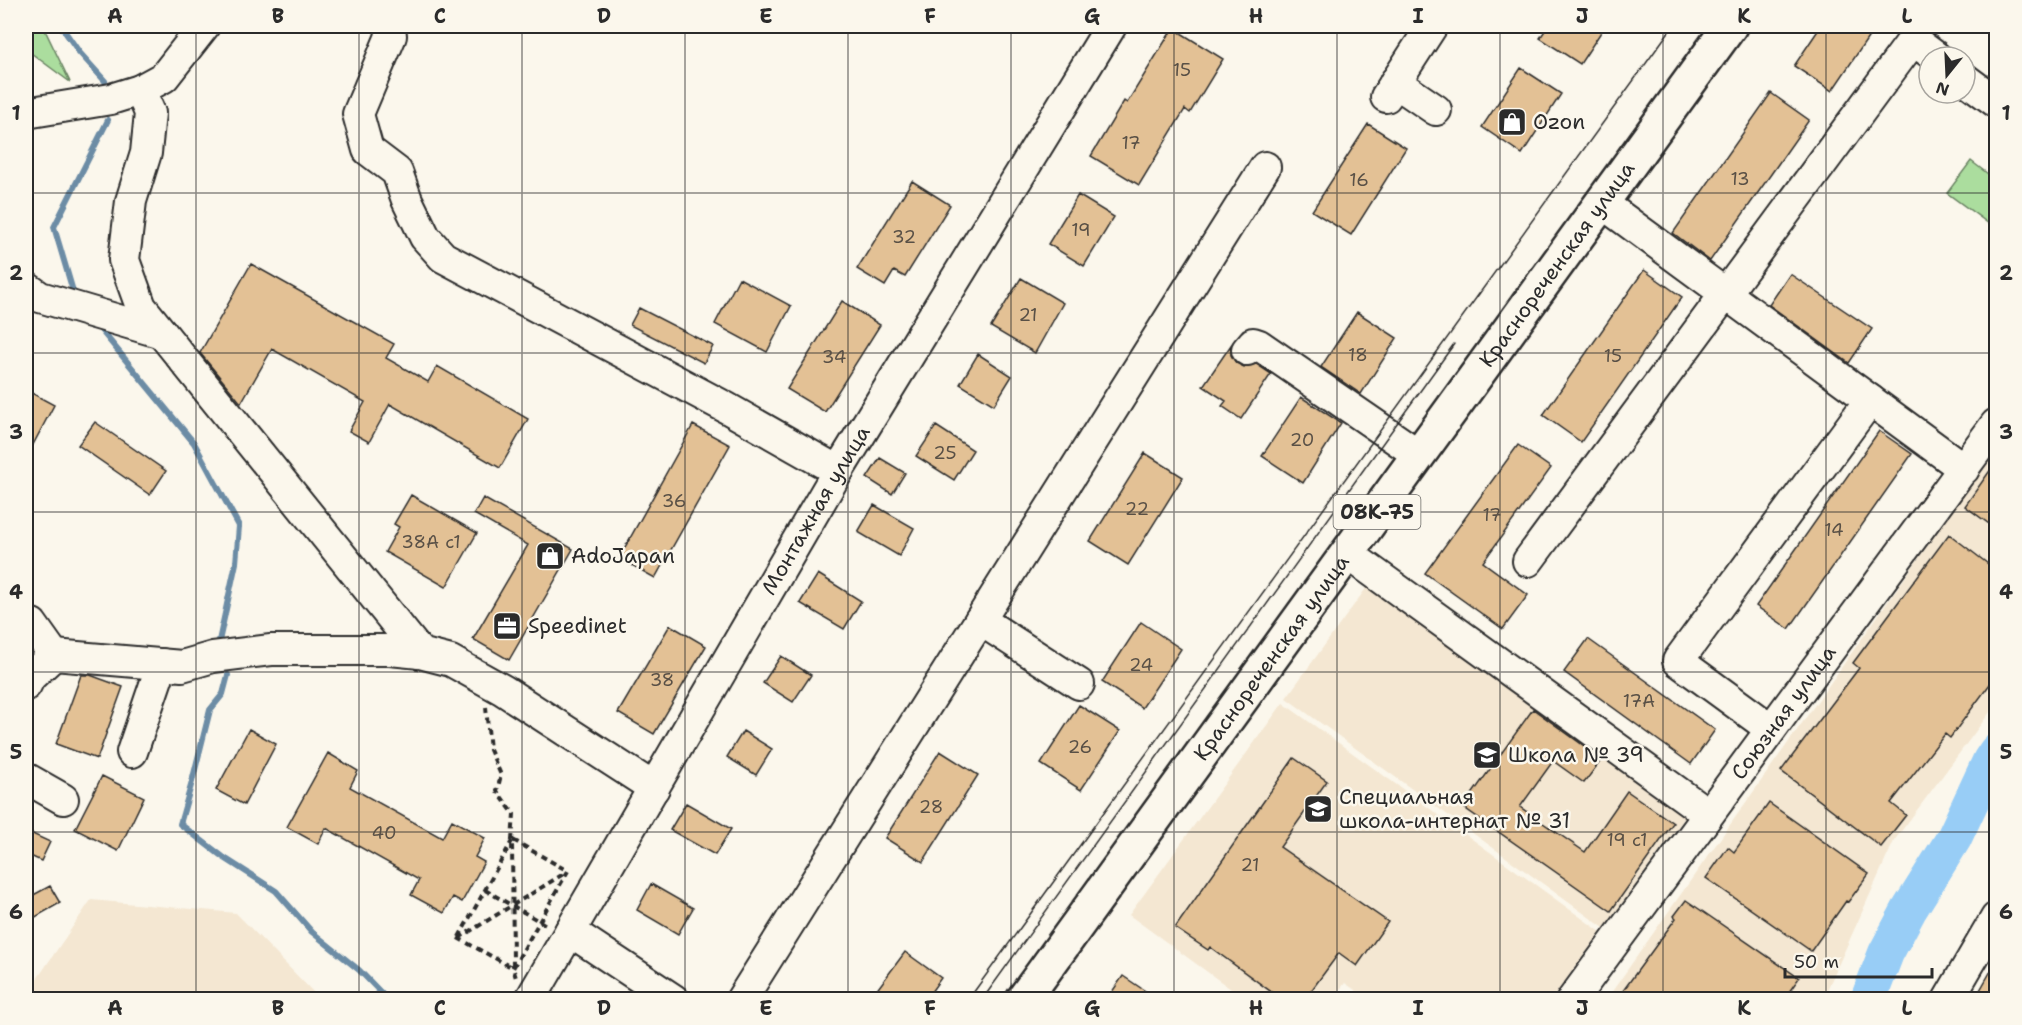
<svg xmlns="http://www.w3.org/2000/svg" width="2022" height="1025" font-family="'Shantell Sans',sans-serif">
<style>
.built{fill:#f4e7d2}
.green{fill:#abdd9e;stroke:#6b8464;stroke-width:1.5}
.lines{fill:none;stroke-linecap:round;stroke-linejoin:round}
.stream{stroke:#6c8ca5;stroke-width:6}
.river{stroke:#98cdf6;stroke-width:36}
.building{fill:#e3c195;stroke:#2b2b2b;stroke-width:1.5}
.minor-casing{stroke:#2b2b2b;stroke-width:34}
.major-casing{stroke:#2b2b2b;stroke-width:38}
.path{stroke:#2b2b2b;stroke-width:4;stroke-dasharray:6 4.5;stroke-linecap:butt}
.minor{stroke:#fbf7ec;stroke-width:30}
.major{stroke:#fbf7ec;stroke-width:33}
.tram{stroke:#2b2b2b;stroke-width:1.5}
.grid{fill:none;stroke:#2b2b2b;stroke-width:1.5;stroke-opacity:0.55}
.labels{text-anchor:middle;stroke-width:5;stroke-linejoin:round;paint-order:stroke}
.number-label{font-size:18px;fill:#595046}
.shield{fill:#fbf7ec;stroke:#696865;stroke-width:1.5}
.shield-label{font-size:20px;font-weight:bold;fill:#2b2b2b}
.poi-label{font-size:21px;fill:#2b2b2b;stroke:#fbf7ec;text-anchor:start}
.street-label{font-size:21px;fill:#2b2b2b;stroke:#fbf7ec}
.neatline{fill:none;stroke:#2b2b2b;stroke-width:2}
.grid-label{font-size:20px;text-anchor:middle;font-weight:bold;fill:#2b2b2b}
</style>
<rect width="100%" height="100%" fill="#fbf7ec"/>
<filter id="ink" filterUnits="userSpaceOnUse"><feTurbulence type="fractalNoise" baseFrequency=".0167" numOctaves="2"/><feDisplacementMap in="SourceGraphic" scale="12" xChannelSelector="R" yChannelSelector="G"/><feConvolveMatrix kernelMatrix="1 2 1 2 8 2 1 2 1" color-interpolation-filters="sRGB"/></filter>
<g filter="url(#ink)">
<path class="built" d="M1996 449V704L1894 841 1823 999 1606 1000Z
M1370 583 1688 813 1604 928 1286 698Z
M1283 703 1601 932 1552 999H1368L1345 983 1332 999 1246 1000 1129 915Z
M91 900 236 913 320 999H26V995Z"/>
<path class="green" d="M26 26H43L70 82 31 53 26 46Z
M1971 161 1996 180V229L1947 193Z"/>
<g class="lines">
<path class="stream" d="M61 26 79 52 105 81
M75 298 54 227 108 120
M96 324 194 443 239 526 236 563 219 641
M228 675 223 694 210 710 192 782 180 824 223 857 276 891 312 932 359 970 388 1000"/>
<path class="river" d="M1868 1000 1886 953 1909 910 1954 838 1990 761 1996 752"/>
</g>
<path class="building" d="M1548 26H1605L1580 64 1540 38Z
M1821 26H1876L1832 91 1794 66Z
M1173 28 1223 59 1190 113 1185 109 1139 185 1091 156 1124 101 1127 103Z
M1521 68 1561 94 1522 154 1482 127Z
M1771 93 1809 120 1710 261 1673 233Z
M1368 124 1406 148 1351 235 1312 211Z
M912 181 950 205 905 277 894 271 885 286 857 269Z
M1078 195 1114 217 1084 266 1048 244Z
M251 264 394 344 386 358 428 382 437 366 528 419 500 468 390 404 369 442 349 431 365 402 272 349 241 403 200 353Z
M1644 270 1682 297 1581 442 1543 415Z
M1790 274 1872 329 1849 363 1769 305Z
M739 278 791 306 767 352 715 324Z
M1021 278 1063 303 1035 353 991 327Z
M842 301 880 325 825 412 787 389Z
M639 308 713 346 704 363 630 325Z
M1357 312 1397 338 1361 394 1321 367Z
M1231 345V355L1236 363 1244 367 1256 364 1271 374 1241 419 1222 406 1226 401 1203 386Z
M978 354 1012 376 994 405 960 384Z
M26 390 54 405 26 458Z
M1301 397 1341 423 1303 483 1262 456Z
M95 422 166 471 150 495 78 445Z
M693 425 730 445 655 578 619 558Z
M936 426 973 450 954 480 916 456Z
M1879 431 1912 454 1789 629 1756 606Z
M1518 445 1551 468 1483 562 1528 595 1503 629 1425 573Z
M1145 453 1183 477 1128 565 1090 541Z
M880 458 905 473 892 494 867 478Z
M1996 462V529L1965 506Z
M411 495 477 533 446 587 385 552 399 527 394 524Z
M483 498 573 549 509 660 473 639 528 545 474 514Z
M874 505 914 528 899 556 858 532Z
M1949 534 1996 570V676L1950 738 1945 734 1891 803 1906 815 1881 847 1781 771 1859 668 1853 663Z
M818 574 861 601 844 629 800 603Z
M1141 622 1181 649 1142 708 1102 682Z
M670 625 706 646 654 734 618 713Z
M1588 639 1715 730 1691 764 1564 672Z
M781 656 811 675 793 702 763 683Z
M81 675H90L123 687 97 759 56 744Z
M1079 705 1120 731 1081 790 1041 764Z
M1533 709 1602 759 1584 783 1553 761 1520 807 1585 852 1627 791 1673 823 1611 911 1463 807Z
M249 729 276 744 244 805 216 790Z
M743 731 772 749 756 775 727 757Z
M940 751 978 775 923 862 885 838Z
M328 753 358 771 350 787 442 838 452 820 485 838 475 857 484 862 462 902 453 897 444 913 411 895 419 880 326 828 318 844 287 827Z
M1294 758 1327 781 1280 847 1388 922 1357 966 1339 953 1305 999H1281L1210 947 1208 950 1175 928Z
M102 776 144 797 118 851 75 829Z
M686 803 731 829 715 855 670 830Z
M1769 803 1869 874 1848 902 1846 901 1811 951 1706 878 1728 847 1734 852Z
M26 831 50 842 41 861 26 854Z
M651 884 693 908 678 934 637 910Z
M50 886 60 903 32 919 26 908V899Z
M1686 900 1799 978 1784 999H1617L1676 918 1674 916Z
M905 952 941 978 926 999H870Z
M1996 962V999H1975Z
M1123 976 1157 999H1107Z"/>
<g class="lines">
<g class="minor-casing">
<g id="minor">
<path d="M390 26 391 36 358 114 368 150 397 172 407 200 425 237 443 257 727 408 838 471"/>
<path d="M1965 79 1996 102"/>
<path d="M1395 82 1436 110"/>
<path d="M140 90 150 113 146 153 131 201 124 260 141 307 420 653"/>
<path d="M1386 97 1432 26"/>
<path d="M26 113 111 99 140 90 164 77 204 26"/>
<path d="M1602 203 1870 400"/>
<path d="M26 287 40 297 162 333"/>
<path d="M1247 350 1253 343 1259 345 1419 455"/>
<path d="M1347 553 1708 814"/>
<path d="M1528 561 1913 40 1936 57"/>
<path d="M980 620 1079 684"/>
<path d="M32 624 54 655"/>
<path d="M26 685 30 677 54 655 182 666 213 657 271 650H390L420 653 451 661 503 690 654 788"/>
<path d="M1771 729 1678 661 1870 400 1964 469"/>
<path d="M132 752 162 664"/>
<path d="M26 778 63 799"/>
<path d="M570 931 674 1000"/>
<path id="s1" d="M530 1000 838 471 1111 26"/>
<path d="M741 1000 1265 167"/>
<path id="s2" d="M1572 1000 1996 424"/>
<path d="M1948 1000 1996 918"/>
</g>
</g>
<g class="major-casing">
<g id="major">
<path id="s3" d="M1023 1000 1730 26"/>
</g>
</g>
<path class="path" d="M486 707 490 750 501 775 497 791 514 814 512 840 513 968 516 978
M485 890 546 925
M459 937 512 841
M458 938 513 968 568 871 513 840
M459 938 565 873"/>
<use href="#minor" class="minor"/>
<use href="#major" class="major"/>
<path class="tram" d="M968 1000 1673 26
M982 1000 1454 344"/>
</g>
</g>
<path class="grid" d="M196 26V1000M359 26V1000M522 26V1000M685 26V1000M848 26V1000M1011 26V1000M1174 26V1000M1337 26V1000M1500 26V1000M1663 26V1000M1826 26V1000M26 193H1996M26 353H1996M26 512H1996M26 672H1996M26 832H1996"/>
<defs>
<g id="shop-square" transform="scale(1.5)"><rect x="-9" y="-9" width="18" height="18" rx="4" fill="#2b2b2b" stroke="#fbf7ec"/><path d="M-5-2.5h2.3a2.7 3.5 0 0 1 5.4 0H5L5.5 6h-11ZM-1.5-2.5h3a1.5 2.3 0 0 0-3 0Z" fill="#fff"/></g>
<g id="office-square" transform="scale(1.5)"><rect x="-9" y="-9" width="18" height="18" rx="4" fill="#2b2b2b" stroke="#fbf7ec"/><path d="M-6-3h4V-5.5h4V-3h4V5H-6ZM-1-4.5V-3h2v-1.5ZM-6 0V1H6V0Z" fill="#fff"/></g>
<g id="school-square" transform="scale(1.5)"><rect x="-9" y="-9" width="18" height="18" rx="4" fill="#2b2b2b" stroke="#fbf7ec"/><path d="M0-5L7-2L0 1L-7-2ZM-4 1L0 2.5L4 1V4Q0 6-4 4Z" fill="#fff"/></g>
</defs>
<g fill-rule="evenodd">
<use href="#shop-square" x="1512" y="122"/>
<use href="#shop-square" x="550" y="556"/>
<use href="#office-square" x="507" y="626"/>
<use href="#school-square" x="1487" y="755"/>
<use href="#school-square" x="1318" y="809"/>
</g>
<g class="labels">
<g class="number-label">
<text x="1182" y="76">15</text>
<text x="1131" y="149">17</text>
<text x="1740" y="185">13</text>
<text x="1359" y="186">16</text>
<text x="1081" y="236">19</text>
<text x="904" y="243">32</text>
<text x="1028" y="321">21</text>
<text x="1358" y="361">18</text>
<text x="1613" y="362">15</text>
<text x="834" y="363">34</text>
<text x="1302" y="446">20</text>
<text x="945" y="459">25</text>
<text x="674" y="507">36</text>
<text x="1137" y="515">22</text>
<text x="1492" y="521">17</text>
<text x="1834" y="536">14</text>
<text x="431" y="548">38А с1</text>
<text x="1141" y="671">24</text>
<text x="662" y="686">38</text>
<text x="1639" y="707">17А</text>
<text x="1080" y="753">26</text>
<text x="931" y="813">28</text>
<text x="384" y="839">40</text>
<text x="1627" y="846">19 с1</text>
<text x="1250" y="871">21</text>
</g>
<rect class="shield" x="1333.5" y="495" width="87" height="34" rx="4.5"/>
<g class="shield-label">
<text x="1377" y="519">08К-75</text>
</g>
<g class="poi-label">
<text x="1533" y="129">Ozon</text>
<text x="571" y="563">AdoJapan</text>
<text x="528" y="633">Speedinet</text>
<text x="1508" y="762">Школа № 39</text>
<text x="1339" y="804">Специальная<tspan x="1339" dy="24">школа-интернат № 31</tspan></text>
</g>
<g class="street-label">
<text dy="7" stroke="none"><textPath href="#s3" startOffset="909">Краснореченская улица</textPath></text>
<text dy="7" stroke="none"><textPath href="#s1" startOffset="567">Монтажная улица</textPath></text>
<text dy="7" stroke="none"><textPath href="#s3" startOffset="423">Краснореченская улица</textPath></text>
<text dy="7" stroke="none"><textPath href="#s2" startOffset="357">Союзная улица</textPath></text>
</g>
</g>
<rect width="2022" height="1025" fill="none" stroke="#fbf7ec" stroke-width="66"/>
<g transform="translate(1947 75) rotate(198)"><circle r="28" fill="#fbf7ec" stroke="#a8a59f" stroke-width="1.5"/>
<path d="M0-4.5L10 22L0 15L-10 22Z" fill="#2b2b2b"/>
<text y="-9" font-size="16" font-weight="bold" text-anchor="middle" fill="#2b2b2b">N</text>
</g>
<path d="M1785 968v9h147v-9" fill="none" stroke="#2b2b2b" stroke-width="3"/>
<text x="1794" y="968" font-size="18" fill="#2b2b2b" stroke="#fbf7ec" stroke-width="4.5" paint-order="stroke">50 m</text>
<rect x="33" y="33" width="1956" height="959" class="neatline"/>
<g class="grid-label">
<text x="115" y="23">A</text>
<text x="278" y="23">B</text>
<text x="440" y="23">C</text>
<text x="604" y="23">D</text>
<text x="766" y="23">E</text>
<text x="930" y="23">F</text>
<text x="1092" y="23">G</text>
<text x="1256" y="23">H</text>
<text x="1418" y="23">I</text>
<text x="1582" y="23">J</text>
<text x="1744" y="23">K</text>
<text x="1907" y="23">L</text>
<text x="16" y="120">1</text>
<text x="2006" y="120">1</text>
<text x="16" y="280">2</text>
<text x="2006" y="280">2</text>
<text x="16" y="439">3</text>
<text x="2006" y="439">3</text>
<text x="16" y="599">4</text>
<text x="2006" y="599">4</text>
<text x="16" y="759">5</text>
<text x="2006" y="759">5</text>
<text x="16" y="919">6</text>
<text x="2006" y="919">6</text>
<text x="115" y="1015">A</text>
<text x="278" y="1015">B</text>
<text x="440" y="1015">C</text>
<text x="604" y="1015">D</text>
<text x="766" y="1015">E</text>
<text x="930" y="1015">F</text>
<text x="1092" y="1015">G</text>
<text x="1256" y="1015">H</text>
<text x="1418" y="1015">I</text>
<text x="1582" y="1015">J</text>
<text x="1744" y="1015">K</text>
<text x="1907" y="1015">L</text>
</g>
</svg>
